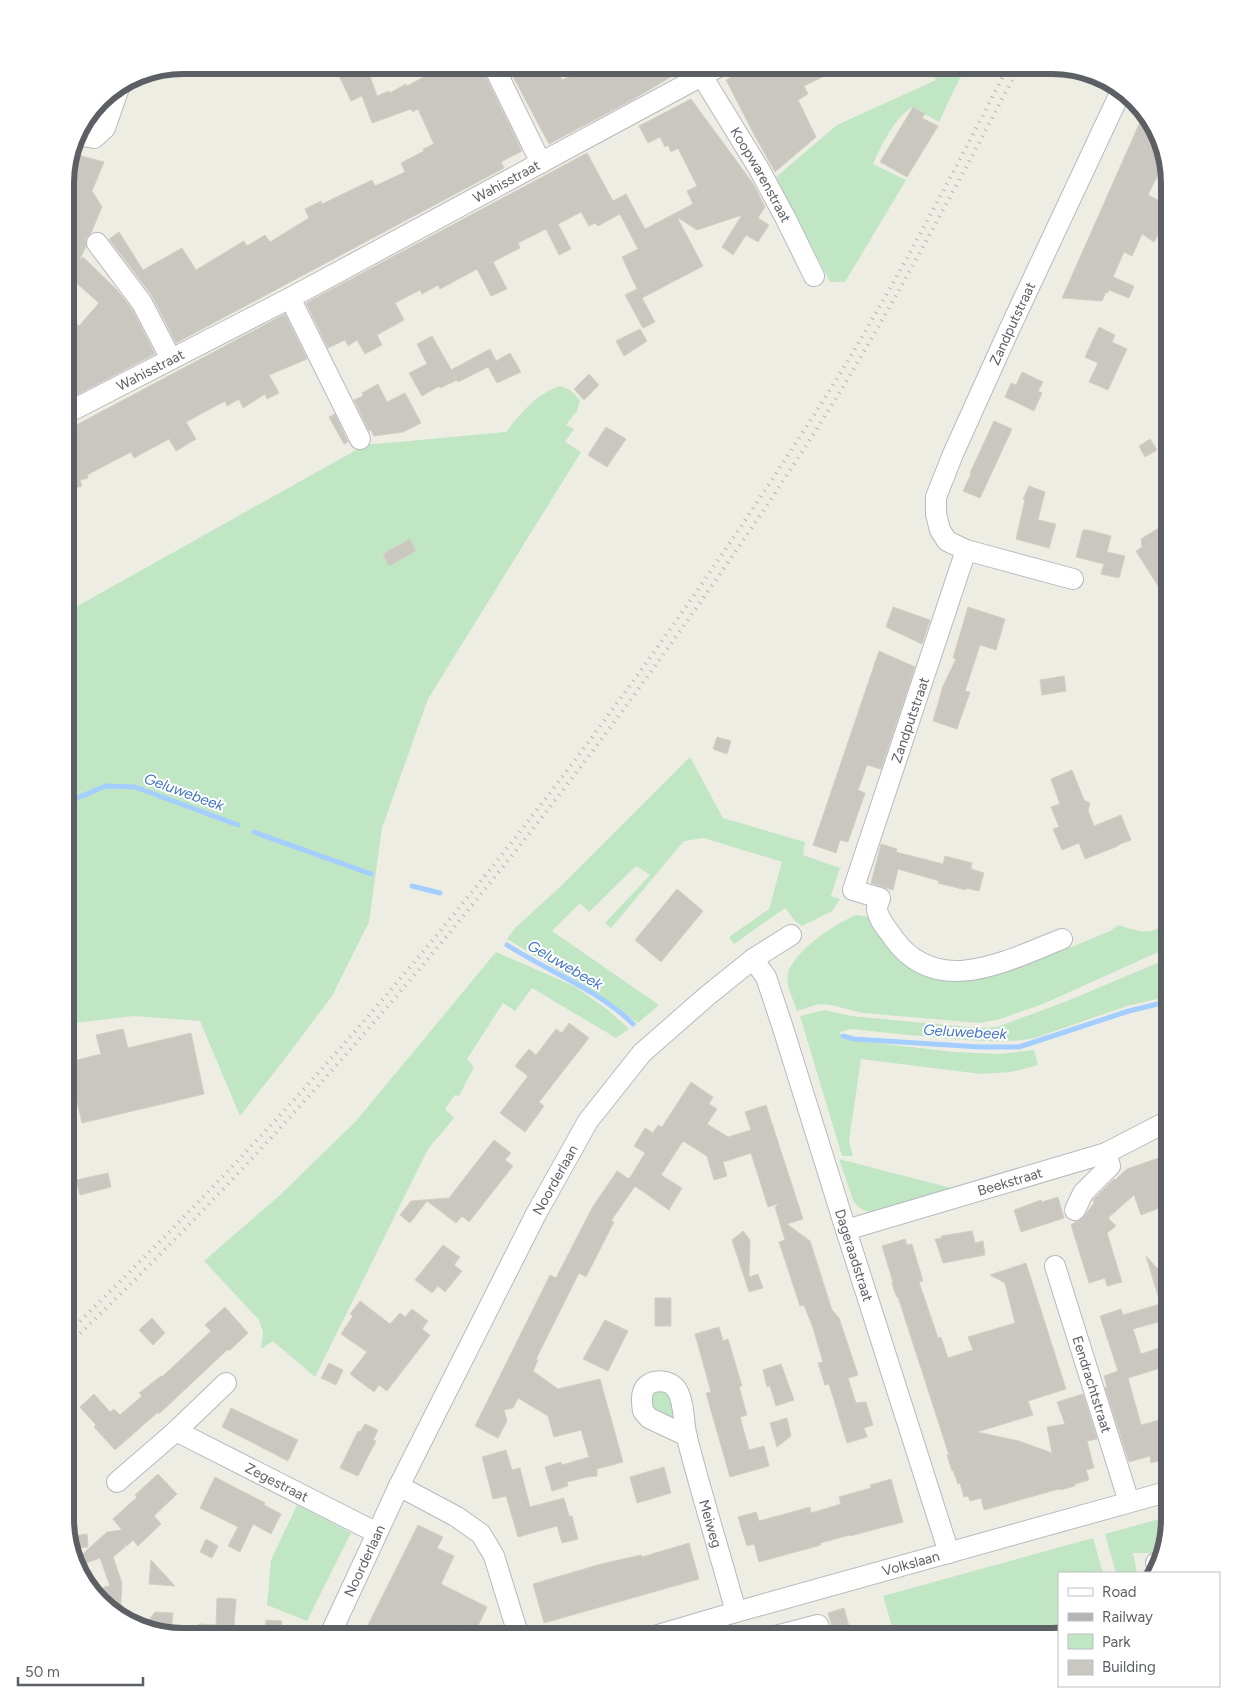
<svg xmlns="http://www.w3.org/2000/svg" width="1235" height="1702" font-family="Figtree,sans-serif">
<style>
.green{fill:#c0e6c4}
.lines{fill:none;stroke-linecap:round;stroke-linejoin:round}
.stream{stroke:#a3ceff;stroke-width:5}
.building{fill:#cac7c1;stroke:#d3cfc2}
.minor-casing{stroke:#b6b9be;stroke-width:22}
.minor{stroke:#fff;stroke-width:20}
.rail{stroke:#b4b5b5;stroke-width:4;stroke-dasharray:1 6;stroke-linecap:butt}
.labels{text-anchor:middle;stroke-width:4;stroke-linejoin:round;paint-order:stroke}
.street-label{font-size:14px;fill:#5c5f64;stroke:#fff}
.water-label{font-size:15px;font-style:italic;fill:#4476c4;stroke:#fff}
.rim{fill:none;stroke:#5c5f64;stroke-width:6}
</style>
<rect width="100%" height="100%" fill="#eeede4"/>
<path class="green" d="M928 65H966L939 122 912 107C894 119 882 144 873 164L906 180 845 282H830L776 177 837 125 936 80Z
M560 386 570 390 580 400 577 411 566 425 574 429 565 442 581 452 428 699 382 828 369 922 332 996 287 1056 240 1116 200 1021 134 1016 65 1024V613L365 445 506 432C521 413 536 394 560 386Z
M690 757 723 818 805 842 803 855 840 868 831 896 840 899 832 911 802 926 795 921 785 908 734 944 729 937 769 909 782 862 704 838 684 841 611 928 605 923 650 875 636 866 589 912 580 903 552 931 659 1005 638 1023 589 989 507 939 515 928 560 887Z
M856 915 870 917 925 972 1063 945 1064 950 1110 931 1118 925C1141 932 1154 938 1170 917V996L1127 1006 1035 1038C1007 1043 982 1041 954 1039 920 1036 886 1033 851 1029L840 1032 842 1039 954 1052 1000 1054 1034 1050 1038 1065 1011 1072 981 1074 861 1059 849 1141 853 1156H842L800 1016 825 1010 851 1016 979 1028 997 1027 1024 1017 1067 1001 1167 959V948L1043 1004 997 1020 979 1023 863 1013 831 1005 819 1004 797 1011C794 1000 785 985 788 973 794 951 836 923 856 915Z
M496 952 574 986 608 1010 629 1029 616 1038 532 988 515 1011 503 1003 467 1059 474 1067 459 1096 455 1095 445 1109 454 1118 428 1149 315 1377 273 1341 261 1349 263 1332 259 1320 204 1261 280 1195 356 1121Z
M839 1159 951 1188 874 1212C864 1212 858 1208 853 1200Z
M656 1389H667L678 1421 672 1419 651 1406 650 1394Z
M297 1505 351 1533 307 1621 267 1605 271 1560Z
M1170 1516 1164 1541H1162L1161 1553H1133L1137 1573H1116L1105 1534Z
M1093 1538 1103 1573H1059V1635L1053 1637H895L883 1596Z"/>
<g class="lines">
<path class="stream" d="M65 803 106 786 135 787 238 825
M254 832 371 874
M412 886 440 893
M507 945C549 972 597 989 633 1024
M843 1036 854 1039 980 1047H1019L1129 1011 1170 1001"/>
</g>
<path class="building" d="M334 65H366L377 96 389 91 390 93 406 84 407 86 435 71 432 65H480L522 151 501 162 504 168 176 343 152 296 109 239 119 232 143 270 182 248 196 270 244 241 247 246 265 235 270 242 309 218 305 209 321 201 322 204 372 180 375 186 405 172 401 163 424 151 423 149 434 144 418 109 413 112 411 109 372 123 362 96 351 101Z
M507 65H554L562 80 594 65H691L632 100 549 144Z
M753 65H847L804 86 808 94 798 100 816 137 775 172 756 138 726 80Z
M691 99 754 185 765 207 758 218 769 225 758 242 746 235 733 255 722 247 742 215 697 230 677 217 703 266 642 298 655 322 643 328 625 295 637 289 622 257 638 249 620 214 598 226 595 223 589 226 581 212 558 224 571 249 559 255 546 229 518 243 520 248 493 262 507 289 491 296 477 269 440 289 438 285 422 294 420 290 395 303 404 320 377 335 382 345 365 354 357 340 348 346 345 340 328 348 306 303 587 153 613 201 626 194 645 229 693 204 687 191 697 186 678 148 671 152 668 145 665 147 660 137 648 143 639 126Z
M913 107 925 114 922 118 938 126 907 177 880 162Z
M1144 113 1154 124 1168 176 1159 172 1148 195 1170 206V215L1154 242 1142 234 1132 256 1124 252 1113 277 1134 286 1129 298 1109 290 1108 293 1106 292 1102 301 1062 298Z
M71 153 104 162 92 191 102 207 91 233 86 238V246L80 259 83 257 117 290 132 309 155 354 65 401V315L79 326 99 303 72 279 65 295V175Z
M285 314 307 359 269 375 279 393 267 399 265 394 243 408 239 399 227 406 225 401 186 422 196 439 176 451 169 439 134 458 131 452 87 475 88 478 80 480 82 486 70 489 65 480V431Z
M1099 327 1115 335 1112 342 1127 349 1108 390 1089 382 1098 363 1085 357Z
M640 329 647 341 624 356 616 341Z
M432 336 456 378 451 370 490 349 496 361 510 353 521 372 497 383 488 367 458 382 457 380 440 388 439 386 422 396 409 373 427 364 417 344Z
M1022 372 1043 382 1038 391 1042 393 1034 411 1005 397 1011 383 1016 385Z
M589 374 599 385 584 400 574 389Z
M378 384 387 402 405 393 421 423 403 432 374 436 371 430 369 431 354 400 363 396 362 393Z
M335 414 348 442 344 444 329 417Z
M994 421 1012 429 980 498 963 491 971 474 970 473Z
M606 427 626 439 607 467 588 455Z
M1150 439 1157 450 1145 457 1139 446Z
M1029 486 1045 492 1038 520 1056 524 1049 548 1016 539 1025 499H1023Z
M1170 521V565L1162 569 1170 581V605L1136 551 1142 547 1141 539Z
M1083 530H1088L1111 536 1107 552 1125 556 1119 578 1101 574 1104 564 1076 557Z
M410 539 416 551 389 566 383 554Z
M893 607 930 620 922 644 886 627Z
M968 607 1005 619 996 650 980 645 965 691 970 692 957 729 933 721 943 686 956 659 953 658Z
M879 651 915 667 881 769 867 765 858 790 865 793 848 842 840 840 836 853 813 845Z
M1064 676 1066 691 1042 695 1040 680Z
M717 737 731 741 727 754 713 749Z
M1072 770 1084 800 1090 803 1088 810 1094 826 1121 815 1131 840 1118 845V846L1085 859 1079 843 1062 850 1053 829 1059 827 1051 807 1060 804 1051 779Z
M881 844 897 849 896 852 943 864 945 856 972 863 971 869 984 873 979 891 966 888V890L938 883 939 881 898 869 893 890 871 883Z
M677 889 703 911 661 962 635 940Z
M569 1023 589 1038 539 1102 544 1106 525 1132 500 1113 528 1076 515 1066 529 1049 536 1055 556 1029 562 1033Z
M123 1029 128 1048 191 1033 204 1094 82 1123 68 1062 101 1054 96 1035Z
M691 1082 713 1097 709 1104 717 1109 707 1124 728 1137 751 1130 745 1112 766 1105 803 1219 787 1224 810 1241 832 1310 839 1318 858 1375 848 1378 856 1403 866 1402 873 1425 864 1428 867 1437 847 1443 829 1384 825 1385 818 1363 823 1362 813 1328 804 1305 800 1306 779 1242 785 1240 775 1207 780 1203 768 1207 751 1153 723 1162 727 1176 714 1180 707 1156 683 1141 661 1175 682 1188 669 1210 635 1186 611 1221 614 1222 586 1277 579 1273 536 1359 538 1360 533 1371 558 1389 600 1379 623 1462 597 1469V1476L587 1477 567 1482 568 1486 552 1491 545 1467 561 1462 562 1465 589 1457 581 1430 554 1437 548 1416 518 1398 513 1408 504 1410 507 1421 498 1438 475 1426 550 1275 556 1278 592 1208 617 1171 629 1179 645 1153 634 1146 645 1128 653 1133 658 1125 662 1127Z
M494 1140 511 1153 505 1160 513 1166 469 1222 462 1216 456 1223 427 1201 410 1223 400 1215 411 1201 449 1198Z
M1170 1154V1204L1141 1215 1134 1195 1108 1218 1116 1226 1107 1233 1122 1282 1107 1286 1105 1278 1089 1283 1071 1225 1075 1222 1082 1219 1094 1203 1093 1200 1114 1179 1115 1180 1127 1169Z
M108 1173 111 1187 80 1195 76 1180Z
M1058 1197 1064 1218 1021 1232 1014 1210 1041 1200 1042 1202Z
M743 1231 750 1240 749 1277 758 1274 763 1288 749 1292 732 1240Z
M972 1231 975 1243 983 1241 985 1255 943 1263 935 1239 942 1238 941 1236Z
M905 1239 907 1245 912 1244 923 1281 919 1282 938 1338 941 1337 948 1358 973 1350 968 1337 1015 1323 1005 1283 990 1275 1026 1263 1066 1389 1028 1401 1033 1415 977 1432 1019 1441 1052 1453 1047 1427 1065 1424 1057 1402 1083 1394 1097 1439 1087 1441 1094 1468 1086 1470 1089 1480 1075 1484V1486L1060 1490 1059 1489 984 1510 981 1498 970 1501 968 1496 964 1497 960 1483 958 1484 953 1470 952 1471 947 1455H949L898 1297H897L894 1290 892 1282H893L882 1246Z
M443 1245 460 1257 454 1265 462 1271 445 1292 438 1286 432 1293 415 1280Z
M1146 1256 1170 1282V1325L1167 1326Z
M655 1298H671V1326H655Z
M360 1301 390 1324 400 1313 405 1317 412 1309 428 1321 422 1329 430 1335 387 1391 379 1385 374 1392 350 1374 367 1352 341 1334 353 1316 350 1314Z
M1160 1304 1165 1320 1133 1329 1141 1354 1159 1348 1164 1367 1128 1378 1141 1425 1163 1419 1167 1434 1170 1433V1458L1151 1463 1150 1456 1129 1462 1105 1387H1107L1104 1376 1118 1371 1100 1316 1121 1309 1123 1315Z
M225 1307 248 1333 229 1351 228 1349 159 1414 158 1412 115 1450 94 1427 96 1425 80 1407 94 1394 110 1412 114 1409 120 1415 142 1396 139 1393 161 1376 162 1377 211 1331 205 1325Z
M152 1318 165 1333 153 1345 139 1330Z
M605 1320 628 1331 608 1371 583 1359Z
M719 1327 723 1341 728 1339 742 1386 739 1387 747 1415 740 1417 749 1450 764 1446 769 1466 730 1477 706 1393 711 1392 695 1334Z
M329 1363 343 1370 336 1385 321 1378Z
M781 1364 794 1400 776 1406 770 1386 767 1387 763 1370Z
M231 1408 298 1440 288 1461 222 1427Z
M787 1418 791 1436 777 1447 770 1423Z
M365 1424 378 1430 373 1440 376 1441 358 1476 340 1468 358 1431 360 1432Z
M506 1450 512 1470 520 1468 530 1507 564 1498 569 1516H572L578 1539 562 1543 557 1526 518 1537 506 1496 493 1499 482 1457Z
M664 1467 671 1493 637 1503 630 1477Z
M158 1474 177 1494 154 1516 161 1524 138 1546 133 1540 127 1546 125 1544V1547L113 1557 122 1583 120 1617 103 1601 104 1587 110 1586 100 1558 77 1566 76 1560 107 1532 122 1530 113 1519 137 1497 135 1495Z
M215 1477 265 1503 264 1505 281 1514 271 1534 253 1524 240 1552 228 1546 238 1527 200 1508Z
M891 1479 903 1522 850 1536V1535L820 1543 821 1545 759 1562 754 1544 747 1546 738 1517 756 1512 759 1521 810 1507 811 1513 841 1504 839 1497 871 1488 870 1485Z
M418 1525 443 1537 437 1548 454 1556 441 1584 487 1607 475 1632 460 1624 454 1637H362Z
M87 1534 88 1547 75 1548 74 1536Z
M206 1539 218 1546 212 1558 200 1552Z
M689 1543 699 1579 544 1623 533 1584 601 1564 641 1555 642 1557Z
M151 1560 175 1586 149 1584Z
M217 1598 236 1599 234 1626 240 1627 239 1637H197L199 1624 216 1625Z
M844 1608 852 1637H835L828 1613Z
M155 1612 173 1613 171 1636 144 1627Z
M266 1620 282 1621 280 1637H265Z"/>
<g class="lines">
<g class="minor-casing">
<g id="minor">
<path d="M493 65 541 163"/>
<path id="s1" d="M702 76 759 169 785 217 814 276"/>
<path d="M76 135 94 138 105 128 120 85"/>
<path d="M97 243 142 303 171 359"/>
<path d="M290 298 360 439"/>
<path id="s2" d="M65 414 290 298 722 65"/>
<path d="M966 550 853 890 880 898C879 901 877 906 877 909 878 920 889 931 894 939 938 999 1008 960 1062 939"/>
<path id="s3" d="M1073 579 966 550 947 541 940 530 936 514V497L953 454 1009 330 1121 91"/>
<path id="s4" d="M753 959 766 977 782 1025 846 1230 949 1553"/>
<path d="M1075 1210 1083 1193 1110 1166 1106 1153"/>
<path id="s5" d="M846 1230 1106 1153 1170 1120"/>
<path id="s6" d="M1055 1266 1129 1502"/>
<path d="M176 1431 226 1383"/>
<path id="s7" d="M687 1436 649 1418 643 1411C642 1405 641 1398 643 1392 647 1378 670 1378 677 1390 685 1404 683 1423 687 1438 702 1496 720 1554 736 1612"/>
<path id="s8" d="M117 1482 176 1431 377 1533"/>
<path d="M399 1486 457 1517 481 1534 494 1556 519 1637"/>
<path d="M1156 1563H1158"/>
<path id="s9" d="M329 1637 399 1486 536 1214 588 1121 642 1053 707 996 753 959 791 935"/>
<path id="s10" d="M651 1637 736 1612 1170 1491"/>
<path d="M772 1637 818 1625 821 1637"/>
</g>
</g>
<use href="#minor" class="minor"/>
<path class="rail" d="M65 1336C148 1254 231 1171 309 1083 494 878 661 654 810 421 884 307 946 186 1009 65
M65 1348C275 1147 460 932 632 698 704 598 776 496 841 390 905 284 962 175 1020 65"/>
</g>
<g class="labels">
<g class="street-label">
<text dy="5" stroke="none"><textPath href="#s1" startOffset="115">Koopwarenstraat</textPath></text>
<text dy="5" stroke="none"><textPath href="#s2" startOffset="499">Wahisstraat</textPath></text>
<text dy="5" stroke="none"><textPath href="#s3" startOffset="368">Zandputstraat</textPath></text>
<text dy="5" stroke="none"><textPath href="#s2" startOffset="96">Wahisstraat</textPath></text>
<text transform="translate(910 720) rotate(-71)" y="5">Zandputstraat</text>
<text dy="5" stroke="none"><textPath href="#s9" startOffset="510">Noorderlaan</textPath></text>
<text dy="5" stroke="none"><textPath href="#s5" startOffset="171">Beekstraat</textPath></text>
<text dy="5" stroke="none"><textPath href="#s4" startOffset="314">Dageraadstraat</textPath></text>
<text dy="5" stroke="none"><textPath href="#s6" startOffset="124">Eendrachtstraat</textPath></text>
<text dy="5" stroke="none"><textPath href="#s8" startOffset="191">Zegestraat</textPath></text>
<text dy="5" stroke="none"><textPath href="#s7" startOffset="250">Meiweg</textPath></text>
<text dy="5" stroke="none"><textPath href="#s9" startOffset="84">Noorderlaan</textPath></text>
<text dy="5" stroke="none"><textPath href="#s10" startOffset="270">Volkslaan</textPath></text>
</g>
<g class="water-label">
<text transform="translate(184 792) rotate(20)" y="5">Geluwebeek</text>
<text transform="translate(565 965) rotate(30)" y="5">Geluwebeek</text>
<text transform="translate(965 1032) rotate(3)" y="5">Geluwebeek</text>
</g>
</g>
<path d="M0 0H1235V1702H0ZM183 74H1052A109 109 0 0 1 1161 183V1519A109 109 0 0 1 1052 1628H183A109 109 0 0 1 74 1519V183A109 109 0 0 1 183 74Z" fill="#fff" fill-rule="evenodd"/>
<path class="rim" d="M183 74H1052A109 109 0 0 1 1161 183V1519A109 109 0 0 1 1052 1628H183A109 109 0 0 1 74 1519V183A109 109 0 0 1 183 74Z"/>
<rect x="1058" y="1572" width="162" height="115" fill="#ffffff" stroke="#bebfc1"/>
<rect x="1068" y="1588" width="25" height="8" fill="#ffffff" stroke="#bebfc1"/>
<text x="1102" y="1597" font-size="15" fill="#5c5f64">Road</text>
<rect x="1068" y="1613" width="25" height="8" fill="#b4b5b5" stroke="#bebfc1"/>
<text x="1102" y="1622" font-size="15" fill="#5c5f64">Railway</text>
<rect x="1068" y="1634" width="25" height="15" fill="#c0e6c4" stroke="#bebfc1"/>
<text x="1102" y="1647" font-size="15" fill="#5c5f64">Park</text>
<rect x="1068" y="1660" width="25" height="15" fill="#cac7c1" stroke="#bebfc1"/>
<text x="1102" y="1672" font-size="15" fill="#5c5f64">Building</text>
<path d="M18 1677v8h125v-8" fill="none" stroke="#5c5f64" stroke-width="2.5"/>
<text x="25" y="1677" font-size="15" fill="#5c5f64" stroke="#ffffff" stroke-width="4" paint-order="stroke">50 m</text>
</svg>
